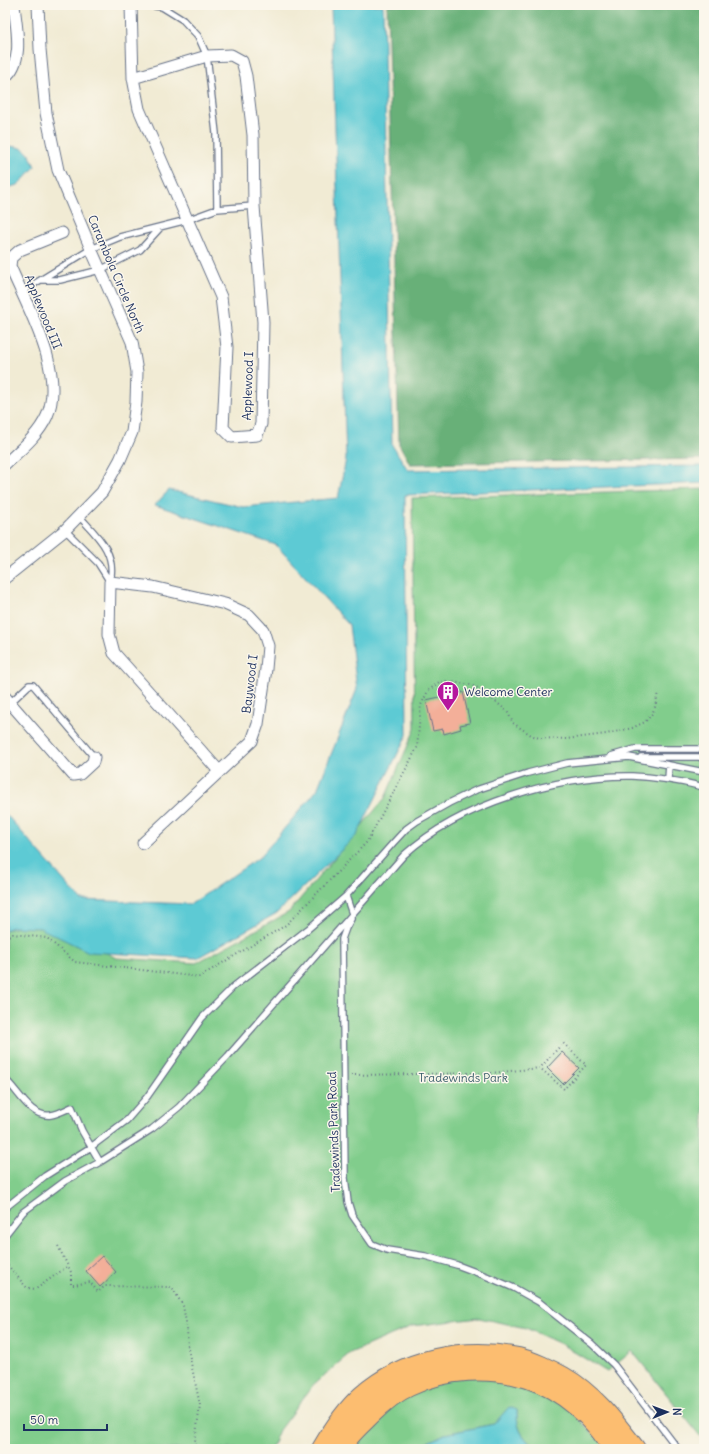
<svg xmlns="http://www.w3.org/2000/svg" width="709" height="1454" font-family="Delius,sans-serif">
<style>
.green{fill:#81cd8c;stroke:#4e7e75}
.forest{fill:#68b078;stroke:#42706b}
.water{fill:#5dcad4;stroke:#3c7c99}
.building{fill:#f3af99}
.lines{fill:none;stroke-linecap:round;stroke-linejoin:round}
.service-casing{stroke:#667187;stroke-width:8}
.minor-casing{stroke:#667187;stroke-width:13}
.motorway-casing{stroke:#667187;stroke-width:22}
.path{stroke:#667187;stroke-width:2;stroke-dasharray:1 3;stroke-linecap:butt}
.service{stroke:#fff;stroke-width:5.5}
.minor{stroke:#fff;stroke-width:11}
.motorway{stroke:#fcbd6f;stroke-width:20}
.labels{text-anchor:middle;stroke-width:3;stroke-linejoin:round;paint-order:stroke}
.street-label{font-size:12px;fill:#1b2f5e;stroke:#fbf7ec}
.poi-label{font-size:12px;fill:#1b2f5e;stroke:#fbf7ec;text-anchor:start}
.park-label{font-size:12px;fill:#3a5e6c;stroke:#fbf7ec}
</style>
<rect width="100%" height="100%" fill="#fbf7ec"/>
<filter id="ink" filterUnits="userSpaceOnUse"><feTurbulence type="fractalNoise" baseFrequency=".025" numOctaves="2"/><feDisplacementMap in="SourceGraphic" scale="8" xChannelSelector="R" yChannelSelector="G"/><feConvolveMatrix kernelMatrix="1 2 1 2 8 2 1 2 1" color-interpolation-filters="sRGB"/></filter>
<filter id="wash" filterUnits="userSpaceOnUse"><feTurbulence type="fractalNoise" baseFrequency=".012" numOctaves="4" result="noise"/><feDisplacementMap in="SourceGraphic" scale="16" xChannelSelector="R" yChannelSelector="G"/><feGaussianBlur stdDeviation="0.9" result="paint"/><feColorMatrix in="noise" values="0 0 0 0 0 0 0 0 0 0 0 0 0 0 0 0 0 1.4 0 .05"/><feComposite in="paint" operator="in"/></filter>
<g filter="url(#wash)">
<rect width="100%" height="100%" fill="#f1ebd4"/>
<path class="green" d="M704 489V1441L632 1351 607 1372 561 1344 526 1328 479 1318 412 1326 350 1353 313 1385 279 1430 271 1449H5V930L36 923 73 934 116 958 196 963 289 912 385 798 415 729 412 498Z
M475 1372 551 1392 609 1449H535C521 1434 517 1431 517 1410L494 1424 445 1434 420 1446 417 1449H346L402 1392Z"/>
<path class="forest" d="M387 5H704V459L410 464 399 444Z"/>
<path class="water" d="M326 5H383L392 445 408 470 704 466V483L405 495 407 735 357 835 277 913 197 958 89 952 40 928 12 927 5 930V813L81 900 191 904 260 857 317 790 357 689 349 625 276 545 155 505 169 490 243 507 338 498 346 459 331 6Z
M6 146C25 147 28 149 35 167L18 185 5 188Z
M509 1407 517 1410C517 1431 521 1434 535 1449H417L420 1446 445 1434 494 1424Z"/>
<g id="blocks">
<path class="building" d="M463 692 470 723 460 725 461 729 444 734 443 729 433 731 426 700Z
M562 1052 579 1068 563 1084 547 1068Z
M102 1256 116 1272 100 1287 86 1271Z"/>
</g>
</g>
<g filter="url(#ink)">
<use href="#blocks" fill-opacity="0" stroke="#667187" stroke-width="1"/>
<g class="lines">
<g class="service-casing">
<path id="service" d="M147 5 162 7 183 20 198 36 207 56 216 133 217 209
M41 280H60L100 270 140 250 161 227
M21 292 91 249 120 237 187 220 217 209 254 206
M79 516C97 536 117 552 110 582
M65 530 98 563 110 582
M10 703 29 685H33L94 757
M611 756 635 749H704
M641 757H699L704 759
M668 779 669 765
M346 896 352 914
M351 919 346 928 342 939 345 1178 348 1202 352 1215 372 1244 387 1250 425 1256 457 1265 486 1276 514 1288 539 1302 592 1344 614 1365 678 1449
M5 1079C18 1090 30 1118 51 1115 58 1114 65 1110 72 1107L82 1131 100 1162
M5 1208 45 1176 91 1147 127 1120 147 1097 202 1018 233 987 308 929 346 896 393 843 406 829 417 821 449 803 476 790 528 773 567 763 629 757 704 772
M5 1235 23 1212 38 1201 65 1181 100 1162 152 1129 179 1107 228 1056 404 855C460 804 557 775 632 776 657 777 680 781 704 787"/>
</g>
<g class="minor-casing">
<path id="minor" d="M131 5 133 78 139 109 221 297 227 347 223 428 232 437 257 435 261 424 263 322 254 206 253 135 246 76 242 61 231 55 207 56 133 78
M5 77C25 61 16 27 14 5
M5 464C20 450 38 436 47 416 66 372 27 307 10 266L11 258 20 250 62 233
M5 578 65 530 102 492 120 460 132 432 136 402 137 372 132 342 91 249 58 170 46 113 40 49 38 5
M5 697 73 775 80 774 93 762 94 757
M143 843 252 741 258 724 266 669 268 646 263 630 249 615 225 604 153 587 110 582 109 634 114 653 219 771"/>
</g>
<g class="motorway-casing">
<path id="motorway" d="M322 1449C333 1430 345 1411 362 1396 404 1359 464 1347 518 1358 531 1361 551 1370 563 1377 593 1394 614 1422 635 1449
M340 1449C347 1436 360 1425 370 1415 381 1404 395 1392 409 1386 445 1368 490 1366 528 1378 562 1389 596 1418 613 1449"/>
</g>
<path class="path" d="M5 937 13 934 47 938 75 962 199 977 286 925 367 842 417 748 421 705 428 691 439 682 446 681 471 685 480 689 507 711 513 723 531 735 539 738 566 739 606 734 632 728 645 722 652 714 655 707 658 692
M351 1075 491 1073 540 1068 564 1089 586 1065 563 1043 540 1068
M58 1246 71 1272V1285H74L90 1282 98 1292 105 1286 172 1287 183 1306 187 1327 188 1349 200 1405 194 1449
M5 1262 27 1288 36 1289 68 1266"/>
<use href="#service" class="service"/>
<use href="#minor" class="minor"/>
<use href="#motorway" class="motorway"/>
</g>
</g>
<defs>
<g id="building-pin" transform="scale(1.15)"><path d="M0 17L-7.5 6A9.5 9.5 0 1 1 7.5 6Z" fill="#b5179e" stroke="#fbf7ec"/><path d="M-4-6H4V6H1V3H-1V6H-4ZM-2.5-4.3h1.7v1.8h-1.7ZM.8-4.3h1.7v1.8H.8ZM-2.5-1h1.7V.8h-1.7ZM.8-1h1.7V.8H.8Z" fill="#fff"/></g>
</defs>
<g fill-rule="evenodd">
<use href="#building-pin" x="448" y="692"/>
</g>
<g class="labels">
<g class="street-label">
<text transform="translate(116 274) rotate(67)" y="4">Carambola Circle North</text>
<text transform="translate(43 312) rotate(68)" y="4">Applewood III</text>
<text transform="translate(248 386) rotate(-88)" y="4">Applewood I</text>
<text transform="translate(250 684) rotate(-83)" y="4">Baywood I</text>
<text transform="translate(334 1132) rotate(-92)" y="4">Tradewinds Park Road</text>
</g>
<g class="poi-label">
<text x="464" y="696">Welcome Center</text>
</g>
<g class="park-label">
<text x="463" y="1082">Tradewinds Park</text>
</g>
</g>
<rect width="709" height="1454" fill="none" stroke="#fbf7ec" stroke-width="20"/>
<g transform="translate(667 1412) rotate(89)" stroke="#fbf7ec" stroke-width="3" paint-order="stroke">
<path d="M0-3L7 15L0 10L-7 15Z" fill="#1b2f5e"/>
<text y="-6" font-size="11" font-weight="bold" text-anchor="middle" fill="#1b2f5e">N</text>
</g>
<path d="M24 1424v6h83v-6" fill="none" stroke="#1b2f5e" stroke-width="2"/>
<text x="30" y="1424" font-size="12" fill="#1b2f5e" stroke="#fbf7ec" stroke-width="3" paint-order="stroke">50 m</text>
</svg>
